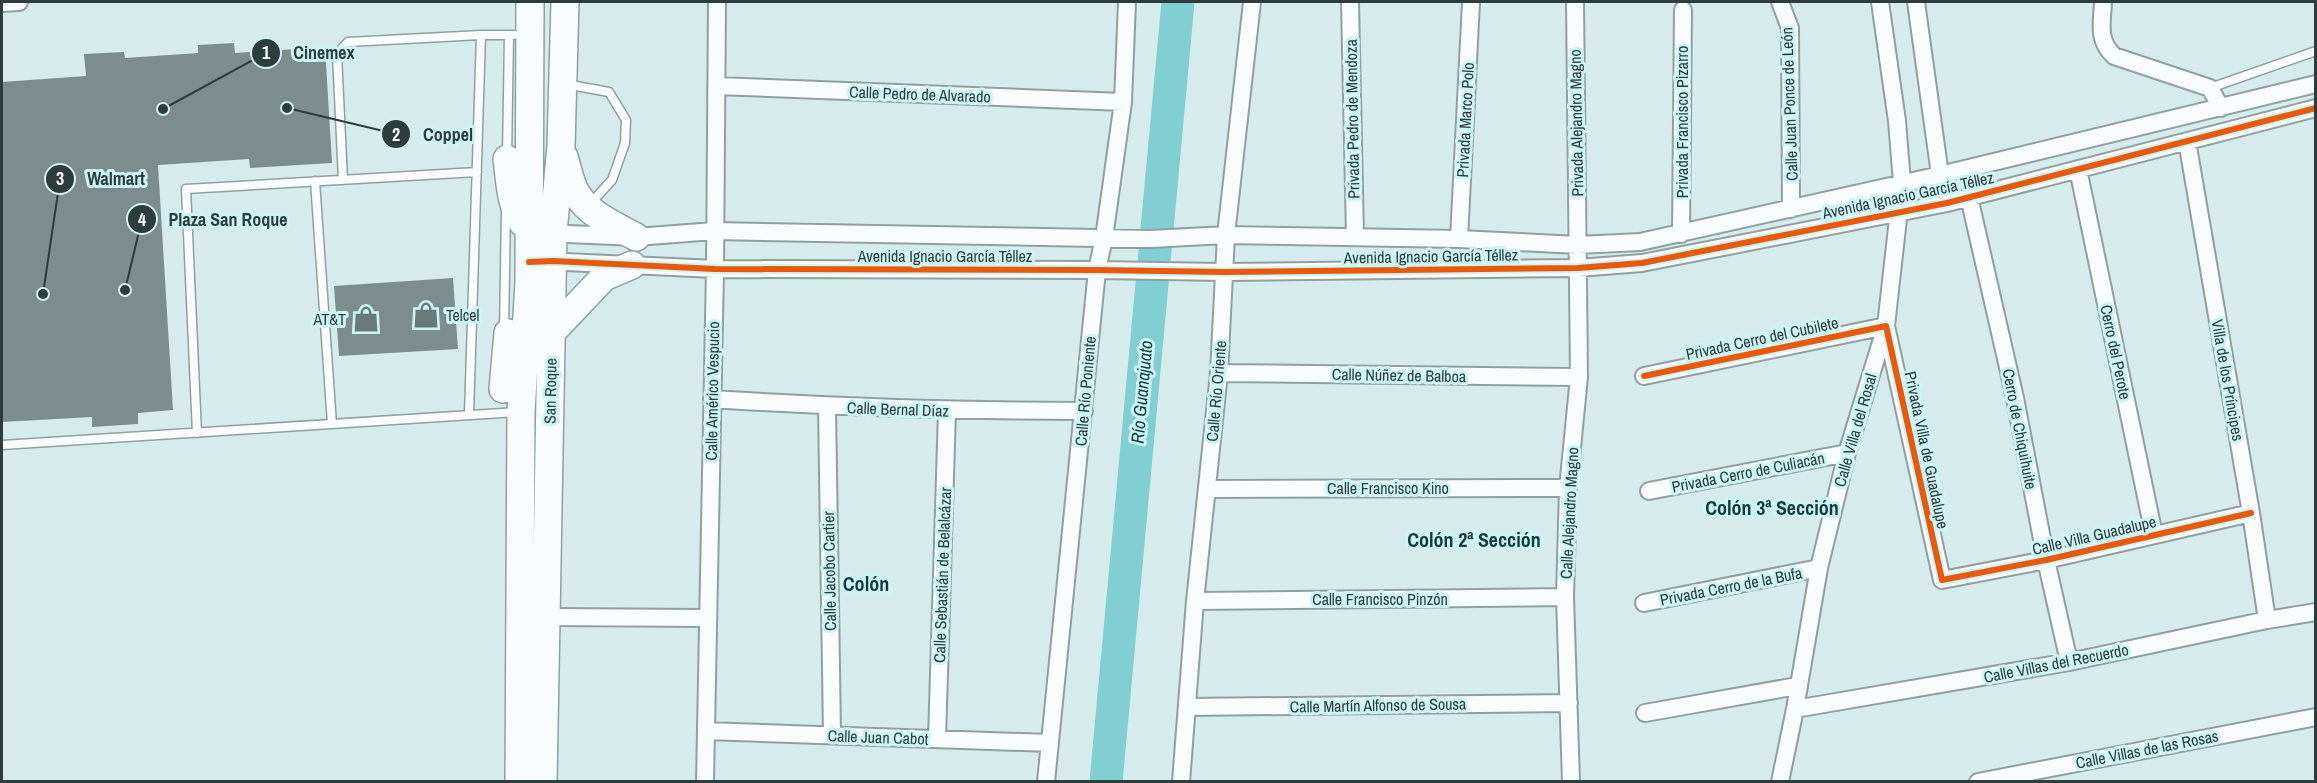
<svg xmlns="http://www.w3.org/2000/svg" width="2317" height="783" font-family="'Archivo Narrow',sans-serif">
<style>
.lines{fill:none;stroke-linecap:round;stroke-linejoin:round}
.river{stroke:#81cfd3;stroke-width:33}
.building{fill:#7c8d8d}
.service-casing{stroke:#90a0a0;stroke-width:11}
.minor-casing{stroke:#90a0a0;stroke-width:20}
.primary-casing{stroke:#90a0a0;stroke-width:30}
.service{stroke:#f9fcfc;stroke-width:8}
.minor{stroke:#f9fcfc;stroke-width:16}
.primary{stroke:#f9fcfc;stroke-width:27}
.cycleway-casing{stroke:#cdf4f5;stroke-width:10}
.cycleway{stroke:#e8590c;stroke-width:6}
.labels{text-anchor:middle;stroke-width:6;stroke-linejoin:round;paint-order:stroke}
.street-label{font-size:16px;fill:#2d3c3d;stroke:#cdf4f5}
.poi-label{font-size:16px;fill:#2d3c3d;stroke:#cdf4f5;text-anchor:start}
.water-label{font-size:18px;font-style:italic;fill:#0a3c3e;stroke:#cdf4f5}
.quarter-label{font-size:20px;font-weight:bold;fill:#16393b;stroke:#cdf4f5}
.leader{fill:none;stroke:#2d3c3d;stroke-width:2}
.callout-dot{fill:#2d3c3d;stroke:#cdf4f5;stroke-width:2}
.mark-label{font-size:18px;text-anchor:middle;font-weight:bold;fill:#fff}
.callout-label{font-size:18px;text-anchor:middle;font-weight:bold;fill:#2d3c3d;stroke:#cdf4f5;stroke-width:6;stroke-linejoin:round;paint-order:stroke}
</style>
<rect width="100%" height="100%" fill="#d6ecec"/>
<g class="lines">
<path class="river" d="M1106 782 1178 2"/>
</g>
<path class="building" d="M234 43 235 53 325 47 332 163 250 168 249 159 158 165 173 410 138 413V424L92 427V417L2 422V82L86 76 84 54 124 52 125 58 198 53V45Z
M453 278 458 349 339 356 334 286Z"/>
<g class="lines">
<g class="service-casing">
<path id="service" d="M481 35H514
M565 84 609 92 626 120 625 143 612 180 589 205
M2210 88 2316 51
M507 157 509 35
M343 180 337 54 348 42 481 35 469 415
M315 181 332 424
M504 331 506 209
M197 433 186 189 477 172
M2 445 518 412"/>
</g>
<g class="minor-casing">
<path id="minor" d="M1350 2 1355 237
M1780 2 1790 28 1791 209
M1916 2 1940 175
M2103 2C2102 23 2097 40 2114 56L2210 88 2221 108
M2 3 19 2
M717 86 1123 102
M2187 141 2251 513 2267 620
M2078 169 2154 535
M1969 197 2015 398 2046 560 2069 662
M545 233 636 237 714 231 1150 239 1226 235 1459 239 1578 245 1640 242 1940 175 2316 84
M1681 234 1683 10
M1459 239 1471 2
M544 261 715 269 1097 270 1224 272 1578 268 1642 263 1947 203 2316 108
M1219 373 1579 377
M1644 376 1886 326 1942 580 2046 560 2251 513
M712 399C836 407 959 411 1084 411
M827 407 832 734
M1208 489 1568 488
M1649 491 1847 453
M1195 601 1565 597
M1644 603 1819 568
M546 617 707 618
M1187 707 1569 703
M1795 709 2069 662 2267 620 2316 612
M1645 713 1797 686
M706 731 1049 743
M937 739 947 411
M705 782 715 269 717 2
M1046 782 1097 270 1104 238 1123 102 1127 2
M1181 782 1195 601 1219 373 1226 235 1252 2
M1571 782 1565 597 1568 488 1579 377 1575 2
M1780 782 1795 709 1819 568 1847 453 1886 326 1902 183 1897 121 1880 2
M1978 782 2316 717"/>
</g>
<g class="primary-casing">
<path id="primary" d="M564 157C568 169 570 183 576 193 589 215 614 225 636 237
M507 159C510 181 510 205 523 223
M550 334 604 277 632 265
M503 389 508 333
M519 782 521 412 529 283 530 2
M543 782 553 233 561 146 565 2"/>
</g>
<use href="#service" class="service"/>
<use href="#minor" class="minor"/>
<use href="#primary" class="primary"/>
<g class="cycleway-casing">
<path id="cycleway" d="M529 262 553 261 715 269 1097 270 1224 272 1578 268 1642 263 1947 203 2316 108
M1644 376 1886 326 1942 580 2046 560 2251 513"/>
</g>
<use href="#cycleway" class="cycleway"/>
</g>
<defs>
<g id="shop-bare" transform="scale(2.07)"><path d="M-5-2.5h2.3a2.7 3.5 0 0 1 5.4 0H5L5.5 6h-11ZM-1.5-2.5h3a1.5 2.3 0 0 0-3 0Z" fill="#687a7a" stroke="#cdf4f5" stroke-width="2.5" paint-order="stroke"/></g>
</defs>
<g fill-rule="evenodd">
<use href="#shop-bare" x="426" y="315"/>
<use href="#shop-bare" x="366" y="319"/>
</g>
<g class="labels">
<g class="street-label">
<text transform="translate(920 94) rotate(2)" y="6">Calle Pedro de Alvarado</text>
<text transform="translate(1789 104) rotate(-92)" y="6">Calle Juan Ponce de León</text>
<text transform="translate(1352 119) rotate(-91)" y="6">Privada Pedro de Mendoza</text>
<text transform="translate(1465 120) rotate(-87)" y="6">Privada Marco Polo</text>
<text transform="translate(1682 122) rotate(-90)" y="6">Privada Francisco Pizarro</text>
<text transform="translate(1576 123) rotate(-91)" y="6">Privada Alejandro Magno</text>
<text transform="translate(1908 195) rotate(-12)" y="6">Avenida Ignacio García Téllez</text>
<text x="945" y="262">Avenida Ignacio García Téllez</text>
<text transform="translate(1431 256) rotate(-1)" y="6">Avenida Ignacio García Téllez</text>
<text transform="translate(1762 338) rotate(-12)" y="6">Privada Cerro del Cubilete</text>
<text transform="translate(2116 352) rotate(78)" y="6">Cerro del Perote</text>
<text transform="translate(1399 375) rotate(1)" y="6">Calle Núñez de Balboa</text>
<text transform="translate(2228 380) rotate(80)" y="6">Villa de los Príncipes</text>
<text transform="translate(550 391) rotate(-89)" y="6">San Roque</text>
<text transform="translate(712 391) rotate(-89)" y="6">Calle Américo Vespucio</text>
<text transform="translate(1085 391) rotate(-85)" y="6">Calle Río Poniente</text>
<text transform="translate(1216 391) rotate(-85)" y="6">Calle Río Oriente</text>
<text transform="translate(898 409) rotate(2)" y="6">Calle Bernal Díaz</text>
<text transform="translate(2020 429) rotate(79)" y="6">Cerro de Chiquihuite</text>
<text transform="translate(1855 430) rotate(-74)" y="6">Calle Villa del Rosal</text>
<text transform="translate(1927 450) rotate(78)" y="6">Privada Villa de Guadalupe</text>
<text transform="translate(1748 472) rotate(-11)" y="6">Privada Cerro de Culiacán</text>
<text x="1388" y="494">Calle Francisco Kino</text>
<text transform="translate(1569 513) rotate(-87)" y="6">Calle Alejandro Magno</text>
<text transform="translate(2094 535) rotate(-13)" y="6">Calle Villa Guadalupe</text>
<text transform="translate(829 571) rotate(-91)" y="6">Calle Jacobo Cartier</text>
<text transform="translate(942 575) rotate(-88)" y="6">Calle Sebastián de Belalcázar</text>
<text transform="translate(1731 586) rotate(-11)" y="6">Privada Cerro de la Bufa</text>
<text x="1380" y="605">Calle Francisco Pinzón</text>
<text transform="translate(2056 663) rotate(-11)" y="6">Calle Villas del Recuerdo</text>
<text transform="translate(1378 705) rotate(-1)" y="6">Calle Martín Alfonso de Sousa</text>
<text transform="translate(878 737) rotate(2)" y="6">Calle Juan Cabot</text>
<text transform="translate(2147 749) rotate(-11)" y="6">Calle Villas de las Rosas</text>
</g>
<g class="poi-label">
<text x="446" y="321">Telcel</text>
<text x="346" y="325" text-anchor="end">AT&amp;T</text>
</g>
<g class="water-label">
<text transform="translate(1142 392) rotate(-85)" y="6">Río Guanajuato</text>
</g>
<g class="quarter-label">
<text x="1772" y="515">Colón 3ª Sección</text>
<text x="1474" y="547">Colón 2ª Sección</text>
<text x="866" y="591">Colón</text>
</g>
</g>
<path class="leader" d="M163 109L266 53M287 108L396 134M43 294L60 179M125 290L142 219"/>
<g class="callout-dot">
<circle cx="163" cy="109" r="6"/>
<circle cx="287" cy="108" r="6"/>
<circle cx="43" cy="294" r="6"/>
<circle cx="125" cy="290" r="6"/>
<circle cx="266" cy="53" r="15"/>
<circle cx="396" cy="134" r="15"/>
<circle cx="60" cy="179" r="15"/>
<circle cx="142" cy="219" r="15"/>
</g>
<g class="mark-label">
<text x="266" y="59">1</text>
<text x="396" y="141">2</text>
<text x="60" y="185">3</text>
<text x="142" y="226">4</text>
</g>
<g class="callout-label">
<text x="324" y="59">Cinemex</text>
<text x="448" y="141">Coppel</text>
<text x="116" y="185">Walmart</text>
<text x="228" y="226">Plaza San Roque</text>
</g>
<rect width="2317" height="783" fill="none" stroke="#2d3c3d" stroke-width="6"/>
</svg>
